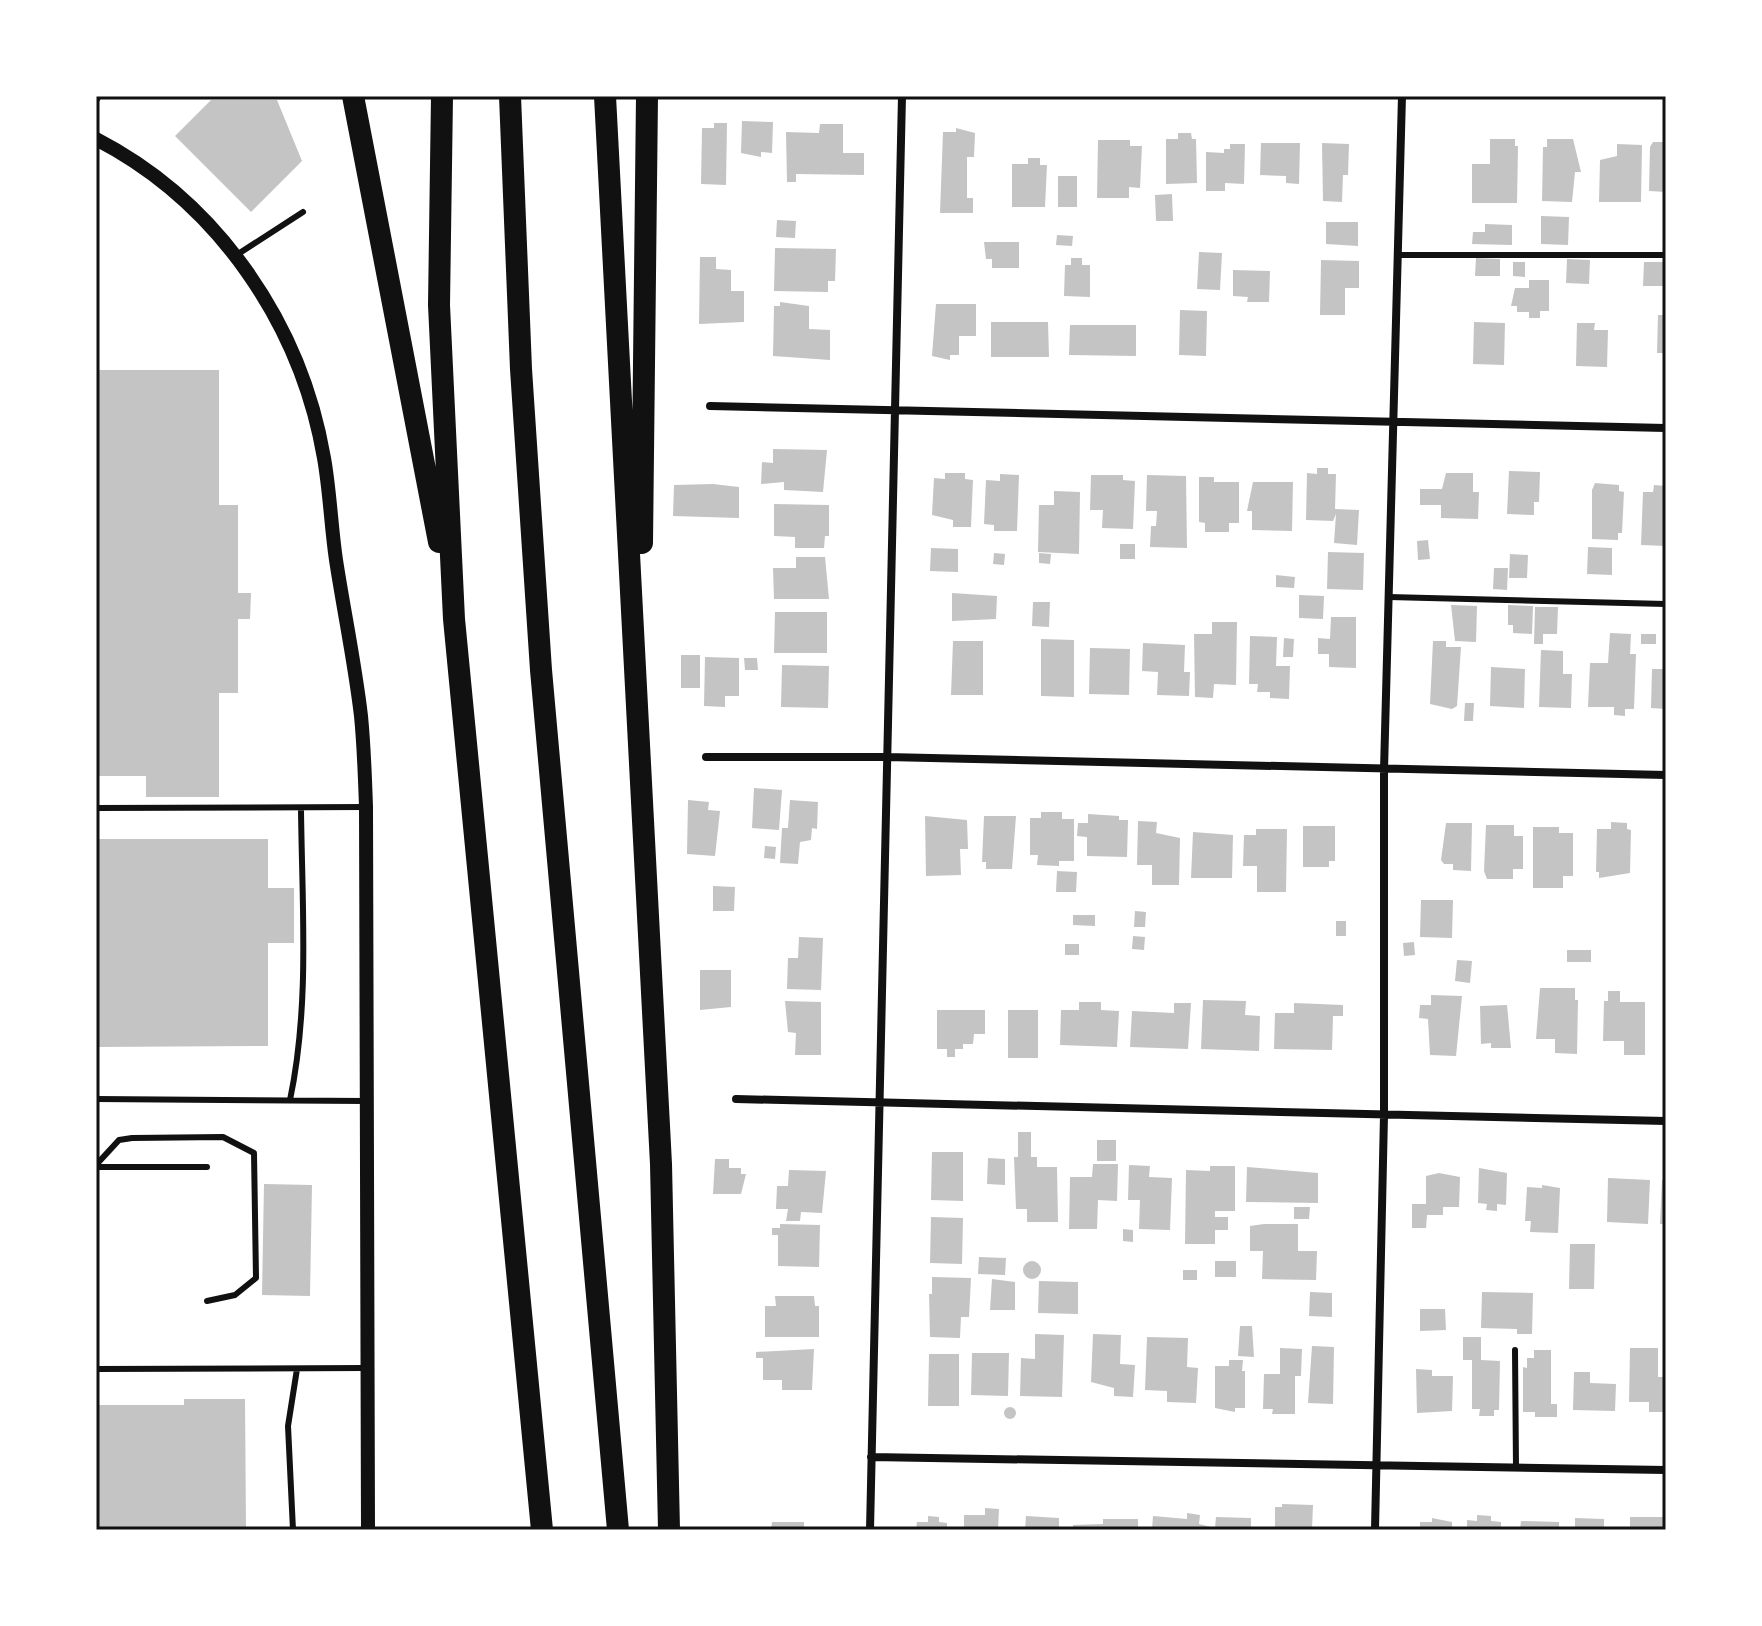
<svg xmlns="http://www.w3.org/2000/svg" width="1762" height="1626" font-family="'Work Sans',sans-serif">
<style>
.building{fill:#c4c4c4}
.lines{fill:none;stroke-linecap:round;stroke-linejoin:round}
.service{stroke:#111;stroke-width:6}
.minor{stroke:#111;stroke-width:8}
.tertiary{stroke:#111;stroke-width:14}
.motorway{stroke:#111;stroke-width:22}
.neatline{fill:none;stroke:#111;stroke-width:3}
</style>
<rect width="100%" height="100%" fill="#fff"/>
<path class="building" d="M211 100H277L302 161 251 212 175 136Z
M742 121 773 122 772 153 761 152V157L741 153Z
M714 123H727L726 185 701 184 702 128H714Z
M820 124H843V153H864V175L796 174V182H787L786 132 819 133Z
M956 128 975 133 974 157H967V198H973V213H940L943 132H956Z
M1178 133H1191L1192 139H1196L1197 183 1166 184V139H1178Z
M1490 139H1515V146H1518L1517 203H1472V164H1490Z
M1547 139H1573L1581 172H1575L1572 202 1542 201 1543 147H1547Z
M1098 140H1130V146H1142L1140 188 1129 187V198H1097Z
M1653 142H1666V192L1649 191 1650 147Z
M1261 143H1300L1299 184 1286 183V176L1260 175Z
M1322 143 1349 144 1348 175H1343L1342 202 1323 201Z
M1230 144H1245L1244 184 1225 183V191H1206V152L1224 153V149H1230Z
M1617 144 1642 145 1641 202H1599L1600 160 1617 156Z
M1028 158H1040V165H1047L1045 207H1012V164H1028Z
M1058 176H1077V207H1058Z
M1172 194 1173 221H1156L1155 195Z
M1541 216 1569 217 1568 245 1541 244Z
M777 220 796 221 795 238 776 237Z
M1326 222H1358V246L1326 244Z
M1485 224 1512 225V245L1472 244 1473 232H1485Z
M1057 235 1073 236 1072 246 1056 245Z
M984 242H1019V268H992V259H986Z
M775 248 836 249 835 281H828V292L774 291Z
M1199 252 1222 253 1220 290 1197 289Z
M700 257H716V269L731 270V291H744V322L699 324Z
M1071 258H1082V265H1090V297L1064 296 1065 265H1071Z
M1476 258 1500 259V276H1475Z
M1567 259 1590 260 1589 284 1566 283Z
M1321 260 1359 261V288H1345V315H1320Z
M1513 262H1525V277L1513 276Z
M1644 262H1666V286H1643Z
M1233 270 1270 271 1269 302H1247L1248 297 1233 296Z
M1529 280H1549V311H1540V318H1529V312H1517V306H1511L1515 288H1529Z
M780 302 809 306V329L830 330V360L773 356 774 306H780Z
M936 304H976V336H959V355H950V360L932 356Z
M1180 310 1207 311 1206 356 1179 355Z
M1658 315H1666V353H1657Z
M991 322H1048L1049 357H991Z
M1474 322 1505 323 1504 365 1473 364Z
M1577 323H1595L1594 330H1608L1607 367 1576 366Z
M1070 325H1136V356L1069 355Z
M96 370H219V505H238V593H251L250 619H238V693H219V797H146V776H96Z
M773 449 827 450 823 492 784 490V482L761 484 762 462 773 463Z
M1317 468H1328V474H1336L1335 509 1359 510 1357 545 1334 543 1336 514 1333 521 1306 520 1307 473 1317 474Z
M1509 471 1540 472 1539 502H1534V515L1507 514Z
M945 473H965V479L973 480 971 527H953V520L932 515 934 478 945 479Z
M1446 473H1473V492H1479L1478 519 1441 518V505H1420V489H1442Z
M1000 474 1019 475 1017 531H994V525L984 524 986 480 1000 481Z
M1091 475H1123V480L1135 481 1133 529 1102 528 1103 510H1090Z
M1147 475 1186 476 1187 548 1150 547 1151 526H1156L1157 511H1146Z
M1199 477H1214V482H1239V523H1229V532H1205V523L1199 522Z
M1253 482H1293L1292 531 1252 530V511H1247Z
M1595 483 1619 485V491L1624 492 1622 533H1618V540L1592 539V490Z
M713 484 739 487V518L673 516 674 485Z
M1654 485 1666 486V546L1641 545 1643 492H1653Z
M1054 491 1080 492 1079 554 1038 552 1039 505H1054Z
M774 504 829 505V536H825L824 548H795V537L774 536Z
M1428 540 1430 559 1418 560 1417 541Z
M1120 544H1135V559H1120Z
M1588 547 1612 548V575L1587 574Z
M931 548 958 549V572L930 571Z
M1328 552 1364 553 1363 590 1327 589Z
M994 553 1005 554 1004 565 993 564Z
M1039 553 1051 554 1050 564 1039 563Z
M1510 554 1528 555 1527 578H1509Z
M796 557H825L829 599H774L773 568H796Z
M1494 568H1508L1507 590 1493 589Z
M1276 575 1295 577 1294 588 1276 587Z
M952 593 997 596 996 619 952 621Z
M1299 595 1324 596 1323 619 1299 618Z
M1033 602H1050L1049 627 1032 626Z
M1451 605 1477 606 1476 642 1455 641Z
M1508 605 1533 606 1532 634 1513 633V625H1508Z
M1535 607H1558L1557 634H1543V644H1534Z
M775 612H827V653H774Z
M1331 617H1356V668L1329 667V654H1318V638L1330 639Z
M1212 622H1237L1236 685 1214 684 1213 698 1195 697 1194 634H1212Z
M1610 633 1631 634 1630 654H1636L1634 709H1625V716L1614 715V707H1588L1590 663H1608Z
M1641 634H1656V644H1641Z
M1250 636 1277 637 1276 666H1290L1289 699 1270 698V692H1257L1258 684H1249Z
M1284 638 1294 639 1293 657H1283Z
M1041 639 1074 640V697L1041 696Z
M953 641H983V695H951Z
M1433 641H1446V647H1461L1457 706 1452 709 1430 704Z
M1143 643 1185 645 1184 672H1190L1189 696 1157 695 1158 672 1142 671Z
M1090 648 1130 649 1129 695 1089 694Z
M1541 650 1563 651V674H1572L1571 708 1539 707Z
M681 655H700V688H681Z
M705 657 739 658V696H725V707L704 706Z
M744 658H757L758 670H745Z
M782 665 829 666 828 708 781 707Z
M1491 667 1525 669 1524 708 1490 706Z
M1652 669H1666V709L1651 708Z
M1465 703H1474L1473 721H1464Z
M754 788 782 790 779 830 752 828Z
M688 800 709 802 708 810 720 811 715 856 687 854Z
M790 800 818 802 817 829 812 828 811 840 800 842 798 864 780 863 782 828H788Z
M1041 812H1062V819H1074V861H1059V866L1037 865 1038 855H1030V818H1041Z
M1088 814 1119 816V820H1128L1127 857 1087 856V837L1077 836 1078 823H1088Z
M925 816 967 820 968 849H960L961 875 926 876Z
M984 816H1016L1012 869H986V862H982Z
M1138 821 1157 822 1156 833 1180 838 1179 885H1152V865H1137Z
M1611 822 1627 823V829L1631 830 1630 873 1599 878V872H1596L1597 829H1611Z
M1446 823H1472L1471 871 1453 870V864H1444L1441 860Z
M1486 825H1514V836H1523V869H1513V879H1487L1484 871Z
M1303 826H1335V861H1329V867H1303Z
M1533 827H1559V833H1573V876H1563V888H1533Z
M1256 829H1287L1286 892H1257V866H1243L1244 835H1256Z
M1193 832 1233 835 1232 878H1191Z
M96 839H268V888H294V943H268V1046L96 1047Z
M765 846 776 847 775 859 764 858Z
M1057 871 1077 872 1076 892H1056Z
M713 886 735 887 734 911H713Z
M1421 900H1453L1452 938 1420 937Z
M1135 911 1146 912 1145 927H1134Z
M1073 915H1095V926L1073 925Z
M1336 921H1346V936H1336Z
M1133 936 1145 937 1144 950 1132 949Z
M799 937 823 938 821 990 787 989 788 958H798Z
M1414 942 1415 955 1404 956 1403 943Z
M1065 944H1079V955H1065Z
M1567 950H1591V962H1567Z
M1457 960 1472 961 1470 983 1455 981Z
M700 970H731V1007L700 1010Z
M1540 988H1575V1000H1578L1577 1054 1555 1053V1039H1536Z
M1608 991H1620V1002H1645V1055H1624V1041H1603L1604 1001H1608Z
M1431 995 1462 996 1456 1056 1430 1055 1428 1019 1419 1018 1420 1005H1431Z
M1203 1000 1246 1001 1245 1015 1260 1016 1259 1051 1201 1049Z
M785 1001 821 1002V1055H795L796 1033 788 1032Z
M1079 1002H1101V1010L1119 1011 1117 1047 1060 1045 1061 1010H1079Z
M1174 1003H1191L1188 1049 1130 1047 1132 1011 1174 1013Z
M1294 1003 1343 1005V1016H1333L1332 1050 1274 1049 1275 1013H1294Z
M1507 1005 1511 1048H1491V1043L1481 1044 1480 1006Z
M937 1010H985V1034H974L973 1044H963V1049H955V1057H947V1049H937Z
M1008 1010H1038V1058H1008Z
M1663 1037 1666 1038V1062H1663Z
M1018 1132H1031V1157H1037V1167H1057L1058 1222H1027V1209H1016L1014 1157H1018Z
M1097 1140H1116V1161H1097Z
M932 1152H963V1201L931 1200Z
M988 1158 1005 1159V1185L987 1184Z
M715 1159H729V1168H741V1174H746L741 1194H713Z
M1093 1164H1118L1117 1201 1098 1200 1097 1229H1069L1070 1177H1092Z
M1129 1165 1150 1166 1149 1177 1172 1178 1170 1230 1139 1229 1140 1200H1128Z
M1210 1166H1235V1211H1215V1217H1228V1230H1215V1244H1185L1186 1170 1210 1171Z
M1247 1167 1318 1173V1203L1246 1202Z
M1479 1168 1507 1173 1506 1205 1497 1204V1211L1486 1210 1487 1204 1478 1203Z
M789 1170 826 1171 822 1213 801 1212 800 1221H786L788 1209H776L777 1186H788Z
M1439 1173 1460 1177 1459 1207H1443V1215H1427L1426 1228H1412V1204H1426V1176Z
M1608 1178 1650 1180 1648 1224 1607 1222Z
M1662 1180 1666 1181V1224H1660Z
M264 1184 312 1185 310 1296 262 1295Z
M1542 1185 1560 1188 1558 1233 1530 1232 1531 1221H1525L1527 1187 1542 1188Z
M1294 1207H1310L1309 1219H1294Z
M931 1217 963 1218 962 1264 930 1263Z
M780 1224 820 1225 819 1267 778 1266V1235H772V1228H780Z
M1264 1224H1298V1251H1317L1316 1280 1262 1279 1263 1251H1250V1226Z
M1123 1229 1133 1230V1242L1123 1241Z
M1570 1244H1595L1594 1289H1569Z
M979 1257 1006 1258 1005 1275 978 1274Z
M1023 1270a9 9 0 1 1 18 0a9 9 0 1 1-18 0Z
M1215 1261H1236V1277H1215Z
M1183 1270H1197V1280H1183Z
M932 1277 971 1278 969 1317H961L960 1338 930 1337 929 1294H932Z
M992 1279 1015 1282V1310H990Z
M1039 1281 1078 1282V1314L1038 1313Z
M1310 1292 1332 1293V1317L1309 1316Z
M1482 1292 1533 1293 1532 1334H1517V1329L1481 1328Z
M775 1296H814L815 1306H819V1337H765V1306H776Z
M1420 1309H1445L1446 1330 1420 1331Z
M1240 1326H1252L1254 1357 1238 1356Z
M1035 1334 1064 1335 1062 1397 1020 1396 1021 1358 1035 1359Z
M1093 1334 1121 1335 1120 1364 1135 1365 1133 1397 1114 1396V1388L1091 1382Z
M1147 1337 1188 1338 1187 1367 1198 1368 1196 1403 1167 1402V1391L1145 1390Z
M1463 1337H1481V1360L1500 1361 1499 1410H1494V1416H1479L1480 1409H1472V1360H1463Z
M1312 1346 1334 1347 1333 1404 1308 1403Z
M1280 1348 1302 1349 1301 1376H1295V1414H1272L1273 1409H1263L1264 1374H1280Z
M1630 1348H1658V1377H1666V1412H1649V1402H1629Z
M814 1349 812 1390H782V1380H763V1358H756V1352Z
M1534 1350H1551V1404H1557V1417H1535V1412H1523V1367L1527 1368V1358H1534Z
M972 1353H1009L1008 1396 971 1395Z
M929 1354H959V1406H928Z
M1229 1360H1243L1242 1371H1245V1408H1235V1412L1215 1408V1366H1229Z
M1416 1369 1432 1370V1376H1453L1452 1411 1417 1413Z
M1574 1372H1590V1383L1616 1384 1615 1411 1573 1410Z
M184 1399H245L246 1530H96V1405H184Z
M1004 1413a6 6 0 1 1 12 0a6 6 0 1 1-12 0Z
M1282 1504 1313 1505 1312 1530H1275V1507H1282Z
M985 1508 999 1509 998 1530H964V1515H985Z
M1187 1513 1200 1515 1199 1524 1215 1528 1216 1517 1251 1518V1530H1152L1153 1516 1187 1519Z
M1477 1515 1491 1516V1521L1501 1522V1530H1467V1520L1477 1521Z
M928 1516 939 1517V1522L947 1523V1530H916L917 1522H928Z
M1026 1516 1059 1518V1530H1025Z
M1630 1517H1665V1530H1630Z
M1432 1518 1452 1522V1530H1420V1522H1432Z
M1575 1518 1604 1519V1530H1575Z
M1103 1519H1138V1530H1073V1525L1103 1524Z
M1521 1521 1559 1522V1530H1520Z
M772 1522H804V1530H771Z"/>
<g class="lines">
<path class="service" d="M96 101 99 96
M1398 255H1666
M235 256 303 212
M1389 597 1666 604
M96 808 366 807
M96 1099 365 1101
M290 1100C310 1005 302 906 301 809
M96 1165 119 1140 132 1138 223 1137 254 1153 256 1278 235 1295 207 1301
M96 1167H207
M1515 1350 1516 1468
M96 1369 365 1368
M293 1530 288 1426 297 1369"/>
<path class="minor" d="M710 406 1666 428
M706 757H887L1666 775
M736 1099 1666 1121
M871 1457 1666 1470
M870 1530 902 96
M1375 1530 1384 1115V770L1402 96"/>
<path class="tertiary" d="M96 139C218 202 301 324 324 458 330 492 331 526 336 560 344 612 355 664 361 716 364 746 365 777 366 807L368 1530"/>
<path class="motorway" d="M353 96 439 542
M442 96 439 305 454 619 542 1530
M510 96 521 369 541 670 618 1530
M605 96 661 1164 669 1530
M642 543 647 96"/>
</g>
<rect width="1762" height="1626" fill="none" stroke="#ffffff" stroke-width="196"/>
<rect x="98" y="98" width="1566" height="1430" class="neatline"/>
</svg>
